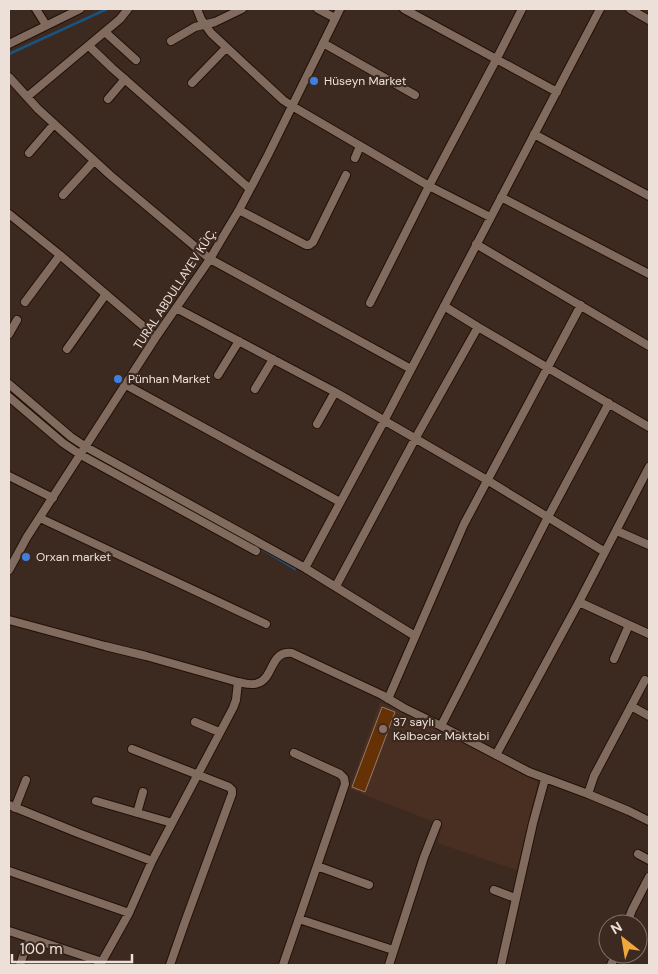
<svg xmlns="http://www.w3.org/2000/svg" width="658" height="974" font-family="'DM Sans',sans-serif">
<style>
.built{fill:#482f21}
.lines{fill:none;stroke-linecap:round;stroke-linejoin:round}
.stream{stroke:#1a537e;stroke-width:2.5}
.building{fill:#663105;stroke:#917b6e}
.street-casing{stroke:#221108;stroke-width:10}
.street{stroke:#816b5f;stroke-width:8}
.shop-dot{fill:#3f7fe0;stroke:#3c291f;stroke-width:2}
.education-dot{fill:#8d6e63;stroke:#3c291f;stroke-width:2}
.labels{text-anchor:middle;stroke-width:4.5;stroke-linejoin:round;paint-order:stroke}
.poi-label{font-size:12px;fill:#ede0d9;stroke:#3c291f;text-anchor:start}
.street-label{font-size:12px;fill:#ede0d9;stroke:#3c291f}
</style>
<rect width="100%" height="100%" fill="#3c291f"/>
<path class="built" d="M380 702 445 731 538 782 517 870 437 843 442 825 349 789Z"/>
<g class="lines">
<path class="stream" d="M9 54 107 9
M9 390 52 428 77 448
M90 454 265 551 295 569"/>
</g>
<path class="building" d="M382 707 395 712 365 792 352 787Z"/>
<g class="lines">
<g class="street-casing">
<path id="street" d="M36 9 46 25
M197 9 201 19 211 33 283 100 292 106 429 186 490 217
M318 9 335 18
M404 9 557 92
M630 9 649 20
M105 32 136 60
M171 41 195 27 215 22 242 9
M323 43 415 95
M9 44 80 9
M89 46 112 68 250 189
M9 77 38 109 110 175 210 259 411 369
M192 83 226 48
M27 97 120 19 128 9
M108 99 125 79
M534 134 649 196
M29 153 54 124
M355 158 360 146
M63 195 94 161
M501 197 649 274
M239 210 306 245H309L313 242 346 175
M9 214 60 255 156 337
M476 244 649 346
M25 302 60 255
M370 303 429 186 497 58 522 9
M444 306 478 327 649 427
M176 308 335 392 487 480 605 552
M9 334 17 320
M67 349 106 294
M218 375 239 341
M9 384 71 437 86 447 305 568 415 636
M126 385 340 502
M255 389 273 359
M9 397 63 443 81 455 256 551
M317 424 335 392
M9 476 53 498
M40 518 266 624
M617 531 649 545
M305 568 384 421 600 9
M9 570 27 537 156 337 210 259 221 240 239 210 268 155 340 9
M336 586 415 439 478 327
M579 602 649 634
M9 620 105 646 146 656 238 682C244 683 252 686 258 683 274 678 270 650 292 653L382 695 404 708 441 726 529 772 588 794 629 811 649 821
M614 659 629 625
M388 699 464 524 581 305
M631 706 649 716
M195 722 219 732
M441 726 548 517 609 403
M132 749 229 787 232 790V794L185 922 170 965
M496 755 579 602 649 467
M588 794 594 776 645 680
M96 801 172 823
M9 805 78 833 152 861
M15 808 26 780
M137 813 143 792
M638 854 649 860
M317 866 369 885
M9 871 129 913
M494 890 515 898
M299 919 393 950
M627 924 632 910 649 877
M9 931 102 962
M20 965 29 938
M100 965 129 913 152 861 233 708 236 700 238 682
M283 965 345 784 344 778 340 774 294 753
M389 965 424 857 437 824
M501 965 533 823 545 779
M611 965 616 954"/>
</g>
<use href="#street" class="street"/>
</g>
<g class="shop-dot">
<circle cx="314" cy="81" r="5"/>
<circle cx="118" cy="379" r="5"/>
<circle cx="26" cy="557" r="5"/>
</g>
<circle class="education-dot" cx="383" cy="729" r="5"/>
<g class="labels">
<g class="poi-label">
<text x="324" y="85">Hüseyn Market</text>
<text x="128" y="383">Pünhan Market</text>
<text x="36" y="561">Orxan market</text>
<text x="393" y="726">37 saylı<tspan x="393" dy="14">Kəlbəcər Məktəbi</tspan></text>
</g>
<g class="street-label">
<text transform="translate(175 289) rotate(-57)" y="4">TURAL ABDULLAYEV KÜÇ.</text>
</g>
</g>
<rect width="658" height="974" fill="none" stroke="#ede0d9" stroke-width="20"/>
<g transform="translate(623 939) rotate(329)"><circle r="24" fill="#3c291f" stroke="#837269"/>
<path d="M0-4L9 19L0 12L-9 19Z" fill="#eea83c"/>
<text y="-8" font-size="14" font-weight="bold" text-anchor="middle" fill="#ede0d9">N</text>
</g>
<path d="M12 954v8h120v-8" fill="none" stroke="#ede0d9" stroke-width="2.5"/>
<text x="20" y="954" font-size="15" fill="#ede0d9" stroke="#3c291f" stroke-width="4" paint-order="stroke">100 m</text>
</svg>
